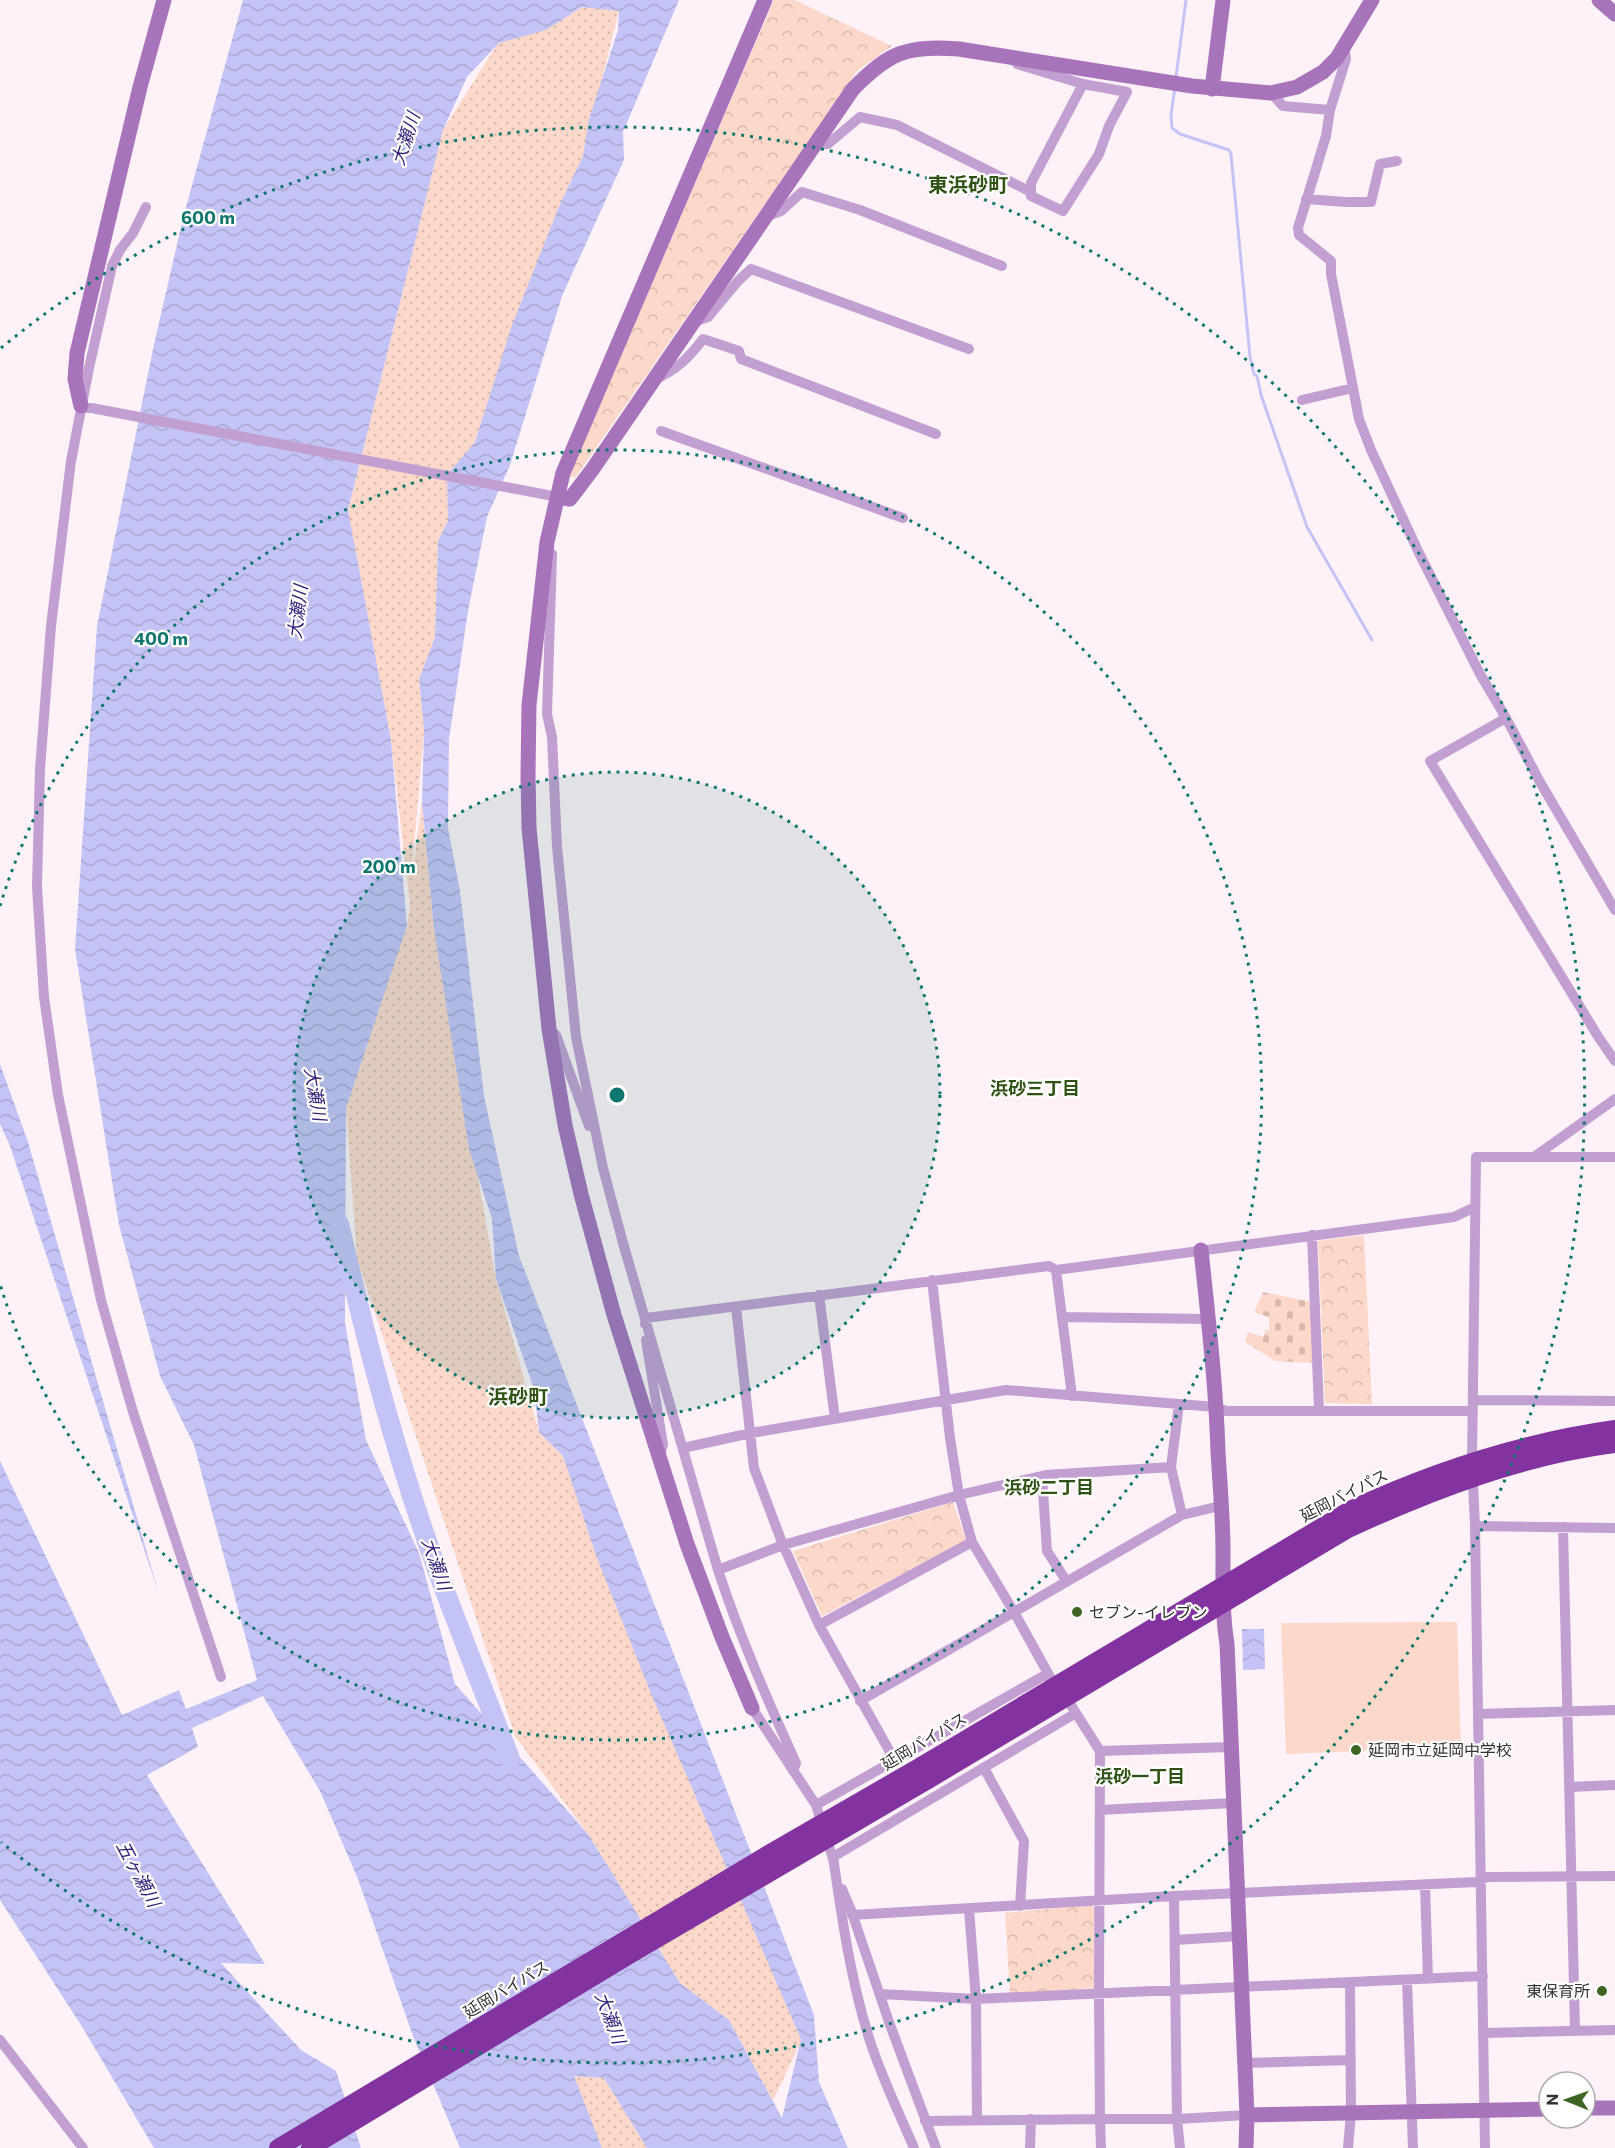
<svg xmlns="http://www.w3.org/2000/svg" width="1615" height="2148" font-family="Commissioner,'Noto Sans JP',sans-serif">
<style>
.grass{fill:url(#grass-dots)}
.cemetery{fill:url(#cemetery-stones)}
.park{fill:url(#park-crowns)}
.garden{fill:#fbd8c9}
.water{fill:url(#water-waves);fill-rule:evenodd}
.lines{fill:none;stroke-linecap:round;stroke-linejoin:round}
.stream{stroke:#c4c3f5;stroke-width:3}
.river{stroke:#c4c3f5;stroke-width:20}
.street{stroke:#c29fd1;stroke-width:10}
.secondary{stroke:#a774bc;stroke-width:15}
.highway{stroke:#82339f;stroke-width:18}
.highway-bridge{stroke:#82339f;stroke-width:18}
.ring{fill:none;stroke:#0f766e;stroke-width:3;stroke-dasharray:3 6}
.poi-dot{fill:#3e6622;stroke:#fff;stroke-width:2}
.labels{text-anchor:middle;stroke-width:4.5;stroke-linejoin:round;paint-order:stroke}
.street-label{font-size:16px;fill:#373134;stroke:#fff}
.poi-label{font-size:16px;fill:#373134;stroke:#fff;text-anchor:start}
.water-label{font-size:18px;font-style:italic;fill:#331e7a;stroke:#fff}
.neighbourhood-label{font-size:18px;font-weight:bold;fill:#2e5213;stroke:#fff}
.quarter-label{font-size:20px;font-weight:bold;fill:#2e5213;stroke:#fff}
.centre{fill:#0f766e;stroke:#fff;stroke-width:3}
.ring-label{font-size:18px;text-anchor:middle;font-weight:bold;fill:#0f766e;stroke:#fff;stroke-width:4.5;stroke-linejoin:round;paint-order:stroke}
</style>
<defs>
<pattern id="grass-dots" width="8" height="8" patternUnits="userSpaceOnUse" patternTransform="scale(1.5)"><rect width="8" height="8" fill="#fbd8c9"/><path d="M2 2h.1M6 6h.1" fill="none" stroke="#d8baad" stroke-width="1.8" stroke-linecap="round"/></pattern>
<pattern id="cemetery-stones" width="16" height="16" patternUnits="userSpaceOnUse" patternTransform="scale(1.5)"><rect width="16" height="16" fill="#fbd8c9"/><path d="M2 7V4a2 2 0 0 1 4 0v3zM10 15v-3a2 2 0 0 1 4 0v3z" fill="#d8baad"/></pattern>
<pattern id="park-crowns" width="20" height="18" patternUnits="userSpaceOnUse" patternTransform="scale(1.5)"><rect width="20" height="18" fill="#fbd8c9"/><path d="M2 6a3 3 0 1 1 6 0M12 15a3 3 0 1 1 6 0" fill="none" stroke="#d8baad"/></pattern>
<pattern id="water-waves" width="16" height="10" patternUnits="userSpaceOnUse" patternTransform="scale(1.5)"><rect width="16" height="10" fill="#c4c3f5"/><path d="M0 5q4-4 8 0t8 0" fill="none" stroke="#a9a8d3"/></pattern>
</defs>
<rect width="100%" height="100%" fill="#fef2f8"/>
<path class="grass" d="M582 7 619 10 583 156 560 204 475 442 447 475 448 521 438 541 435 637 419 679 424 729 411 882 422 802 434 929 496 1279 539 1432 563 1456 802 2039 773 2101 729 2020 680 1983 588 1834 515 1736 357 1258 346 1108 407 926 410 905 391 740 348 511 443 130 498 43 559 22Z
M573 2076 604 2078 647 2148H602Z"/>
<path class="cemetery" d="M1263 1292 1311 1302 1312 1363 1275 1361 1245 1342 1248 1332 1264 1337 1265 1330H1269V1317L1254 1312Z"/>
<path class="park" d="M774 0H794L892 46 857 71 575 478 569 476Z
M1364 1235 1372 1404 1325 1403 1318 1241Z
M953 1502 966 1540 822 1616 793 1551Z
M1091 1905 1095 1909 1096 1988 1010 1994 1005 1913Z"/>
<path class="garden" d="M1457 1622 1461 1747 1286 1754 1281 1623Z"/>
<path class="water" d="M243 0H679L623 132 624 160 562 296 510 465 487 517 468 611 449 739 448 828 460 891 484 1096 519 1256 814 2015 819 2082 848 2148H647L604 2078 574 2076 602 2148H460L413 2036 358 1879 320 1791 263 1696 192 1728 198 1747 147 1775 265 1964 221 1963 301 2050 336 2071 361 2148H154L81 2025 0 1900V1461L122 1715 179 1690 186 1709 257 1680 194 1445 160 1376 119 1225 75 949 97 626 153 349 183 218ZM582 7 619 11 618 30 589 119 583 156 560 204 512 325 475 442 447 475 448 521 438 541 435 637 419 679 424 729 422 802 434 929 469 1149 492 1219 496 1279 534 1389 539 1432 563 1456 597 1558 652 1696 801 2039 782 2118 729 2020 680 1983 588 1834 455 1684 419 1553 366 1440 345 1323 346 1108 407 926 391 740 348 510 443 130 467 77 499 43 546 30Z
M0 1064 28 1142 159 1594 10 1146 0 1124Z
M1264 1629 1265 1669 1243 1670 1242 1629Z"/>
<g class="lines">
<path class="stream" d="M1176 77 1186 0
M1175 87 1171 115 1172 128 1180 134 1229 150 1231 154 1250 357 1254 374 1257 376 1261 395 1307 527 1372 640"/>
<path class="river" d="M339 1224C367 1344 398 1465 441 1580 463 1640 487 1699 510 1759"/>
<path class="street" d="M1344 48 1346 59 1330 110 1326 136 1298 228 1299 235 1331 261V274L1359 419 1371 450 1419 553 1480 674 1506 718 1540 782 1615 910
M1017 64 1083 84 1031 183V196L1063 211 1099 154 1109 126 1127 92 1083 84
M1271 93 1283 106 1330 110
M814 145 828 144 860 117 897 125 1031 192
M1306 199 1346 202H1371L1380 164 1397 161
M146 207 133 233 120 250 112 266 89 368 71 461 51 626 40 769 37 887 44 997 58 1095 101 1300 133 1412 221 1677
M765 217 781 211 802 192 860 210 1002 266
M694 322 708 317 738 281 751 269 969 349
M654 380C676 370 688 359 703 339L739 351 741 359 936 434
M1302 400 1353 388
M81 406 558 497
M661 431 903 518
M552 554 547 714 552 737 557 847 576 1037 603 1168 623 1243 718 1570C740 1637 767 1699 796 1763L793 1771
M1506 718 1430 761 1599 1038 1615 1061
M553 1032 556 1035 589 1126
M1534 1157 1615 1099
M1312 1235 1319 1410
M1056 1270 1072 1396
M932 1280 950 1438 959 1495 972 1542 1014 1612 1055 1686
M819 1295 835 1419
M736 1307 754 1468 783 1545 819 1625 895 1761
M1062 1317 1209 1319
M645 1324 646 1318 1049 1266 1056 1270 1454 1217 1475 1207
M646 1340 663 1445 660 1454
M1473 1400 1615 1401
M1179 1404 1171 1467 1182 1515
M683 1448 751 1433 1006 1390 1216 1407 1226 1411H1473
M1042 1476 1047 1551 1067 1582
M1475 1526 1615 1528
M1563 1527 1575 2030
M718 1570 783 1545 959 1495 1046 1475 1171 1467
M819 1625 972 1542
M860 1701 1182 1515 1220 1506
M752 1708 816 1805 834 1862
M1478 1714 1615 1710
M1100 1751 1231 1747
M984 1768 1024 1841 1020 1906
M1570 1787 1615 1785
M816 1805 1047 1674
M1100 1810 1233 1803
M1425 1885 1428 1979
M842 1889 851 1910 889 2022 936 2148
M1174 1896 1177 2119 1180 2148
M969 1909 976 1999 977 2120
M852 1915 1174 1896 1476 1882 1487 1877 1615 1876
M1175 1940 1240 1936
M1407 1980 1413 2148
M880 1994 976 1999 1483 1976
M1483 2033 1615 2030
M0 2040 83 2148
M1245 2063 1351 2060
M925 2121 1100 2119 1099 1994 1100 1751 1067 1699
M914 2148C899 2113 882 2078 870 2041 851 1982 842 1919 833 1857L1076 1713
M1030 2148 1031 2119
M1101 2148 1100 2119H1177L1247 2115
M1348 2148 1351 2113 1350 1983
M1485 2148 1475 1526 1472 1462 1476 1157H1615"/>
<path class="secondary" d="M1599 0 1615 14
M1212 89 1223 0
M81 406 75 379 77 353 140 87 164 0
M558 497 570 499 592 470 853 89C889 52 907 45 959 49L1192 86 1271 93 1297 87 1323 72 1337 58 1372 0
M1201 1250C1208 1317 1216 1384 1218 1452 1220 1485 1223 1519 1223 1552 1223 1583 1222 1613 1227 1644L1247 2115 1246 2148
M752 1708 722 1637 687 1544 614 1315 581 1194 565 1125 549 1029 529 828 528 775 529 705 547 542 563 473 765 0
M1585 2108H1615
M1247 2115 1549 2109"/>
<path class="highway" d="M921 1766 1350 1510C1434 1471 1523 1442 1615 1429
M928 1780 1348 1529C1433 1490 1521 1456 1615 1444"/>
<path class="highway-bridge" d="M278 2148 772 1852 921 1766
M310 2148 631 1954 928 1780"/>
</g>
<circle cx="617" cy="1095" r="323" fill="#0f766e" fill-opacity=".12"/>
<g class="ring">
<circle cx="617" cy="1095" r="323"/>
<path d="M0 906A645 645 0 1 1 0 1284"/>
<path d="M1 348A968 968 0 1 1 1 1842"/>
</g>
<g class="poi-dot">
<circle cx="1077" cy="1612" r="6"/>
<circle cx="1356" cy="1750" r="6"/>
<circle cx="1602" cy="1991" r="6"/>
</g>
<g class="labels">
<g class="street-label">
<text transform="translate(1344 1495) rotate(-27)" y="6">延岡バイパス</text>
<text transform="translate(924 1741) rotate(-31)" y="6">延岡バイパス</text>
<text transform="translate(506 1989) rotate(-31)" y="6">延岡バイパス</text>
</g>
<g class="poi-label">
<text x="1089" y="1618">セブン-イレブン</text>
<text x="1368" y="1756">延岡市立延岡中学校</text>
<text x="1590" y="1997" text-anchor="end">東保育所</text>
</g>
<g class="water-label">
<text transform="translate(406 139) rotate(-72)" y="6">大瀬川</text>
<text transform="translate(298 612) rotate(-83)" y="6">大瀬川</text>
<text transform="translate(315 1094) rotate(80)" y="6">大瀬川</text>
<text transform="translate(436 1564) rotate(71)" y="6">大瀬川</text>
<text transform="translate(138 1874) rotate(62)" y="6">五ヶ瀬川</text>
<text transform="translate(610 2018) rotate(69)" y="6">大瀬川</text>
</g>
<g class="neighbourhood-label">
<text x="1035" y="1095">浜砂三丁目</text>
<text x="1049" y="1494">浜砂二丁目</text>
<text x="1140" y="1783">浜砂一丁目</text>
</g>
<g class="quarter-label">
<text x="968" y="192">東浜砂町</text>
<text x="518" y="1404">浜砂町</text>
</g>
</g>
<circle cx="617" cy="1095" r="9" class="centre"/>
<g class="ring-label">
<text x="208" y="224">600 m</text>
<text x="161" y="645">400 m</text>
<text x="389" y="873">200 m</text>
</g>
<g transform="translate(1567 2100) rotate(271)"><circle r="28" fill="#ffffff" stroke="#afadae" stroke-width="1.5"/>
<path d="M0-4.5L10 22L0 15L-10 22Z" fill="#3e6622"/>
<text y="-9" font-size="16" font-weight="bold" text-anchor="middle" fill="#373134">N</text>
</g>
</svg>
